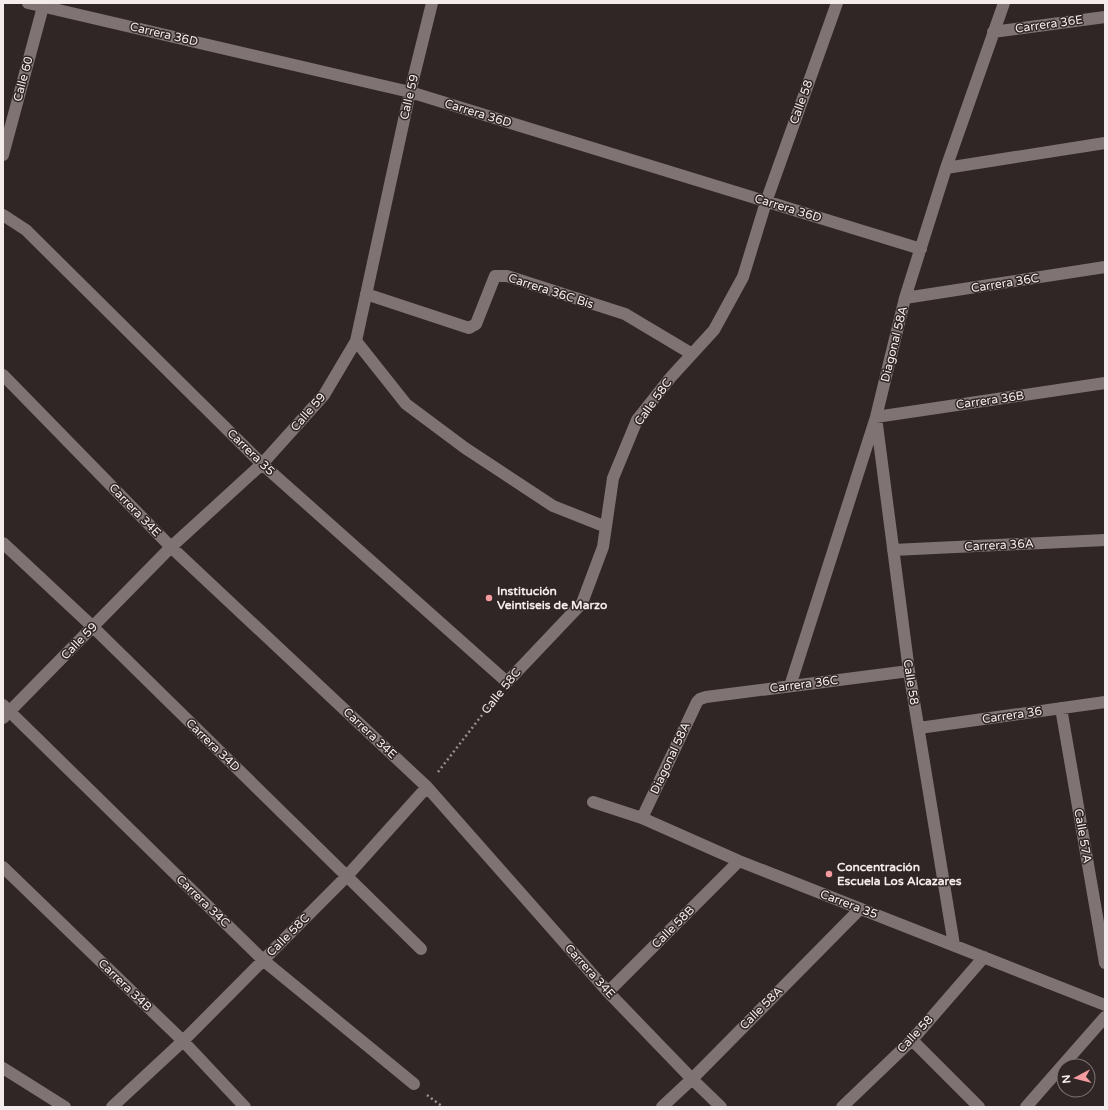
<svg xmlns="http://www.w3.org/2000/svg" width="1108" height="1110" font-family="'Varela Round',sans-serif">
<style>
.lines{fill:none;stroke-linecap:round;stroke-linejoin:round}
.path{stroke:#988f8f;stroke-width:2.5;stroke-dasharray:2 3;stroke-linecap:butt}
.minor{stroke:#807373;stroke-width:12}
.tertiary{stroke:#807373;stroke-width:12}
.poi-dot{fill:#f49b9f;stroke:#312626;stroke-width:1.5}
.labels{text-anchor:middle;stroke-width:3;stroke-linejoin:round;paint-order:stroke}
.street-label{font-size:12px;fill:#f4ecec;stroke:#312626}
.poi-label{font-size:12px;font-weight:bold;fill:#f4ecec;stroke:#312626;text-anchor:start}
</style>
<rect width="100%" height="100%" fill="#312626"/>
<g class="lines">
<path class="path" d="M438 772 496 697
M427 1095 443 1107"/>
<path class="minor" d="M28 3 410 92 921 249
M993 32 1105 17
M946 168 1105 143
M3 215 26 230 262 464 507 682 582 603 603 547 613 478 637 420 671 377 714 330 743 277 766 202 837 3
M366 294 469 328 476 324 495 276H507L625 314 692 354
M905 298 1105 267
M356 341 406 404 465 448 553 506 606 527
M3 375 171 547 427 787 608 992 692 1079 721 1107
M3 543 93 627 421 949
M893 550 1105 540
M790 686 876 417 905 298 946 168 1004 3
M3 705 263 960 414 1084
M1061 708 1105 963
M3 718 171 547 262 464 324 395 356 341 410 92 432 3
M919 728 1105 702
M593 802 642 818 739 861 1105 1005
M642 818 697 702 700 699 706 697 909 671
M3 867 183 1041 245 1107
M954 945 909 671 876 417 1105 383
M608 992 739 861
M912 1040 979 1107
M3 1068 65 1107
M112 1107 183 1041 347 876 427 787
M662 1107 692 1079 860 909
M842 1107 912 1040 984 957
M1026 1107 1105 1017"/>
<path class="tertiary" d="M3 155 44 3"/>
</g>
<g class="poi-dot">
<circle cx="489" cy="598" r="4"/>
<circle cx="829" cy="874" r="4"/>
</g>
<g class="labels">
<g class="street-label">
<text transform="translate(1049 24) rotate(-8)" y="4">Carrera 36E</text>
<text transform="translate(164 34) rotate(13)" y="4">Carrera 36D</text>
<text transform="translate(23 79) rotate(-75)" y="4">Calle 60</text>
<text transform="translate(409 97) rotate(-77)" y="4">Calle 59</text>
<text transform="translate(801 102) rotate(-70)" y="4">Calle 58</text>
<text transform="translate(478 113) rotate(17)" y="4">Carrera 36D</text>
<text transform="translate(788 208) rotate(17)" y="4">Carrera 36D</text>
<text transform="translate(1005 283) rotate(-9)" y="4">Carrera 36C</text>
<text transform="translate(551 291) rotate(18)" y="4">Carrera 36C Bis</text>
<text transform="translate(894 344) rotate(-76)" y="4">Diagonal 58A</text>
<text transform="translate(990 400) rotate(-8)" y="4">Carrera 36B</text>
<text transform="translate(653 402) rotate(-54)" y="4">Calle 58C</text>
<text transform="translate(308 412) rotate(-49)" y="4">Calle 59</text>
<text transform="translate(251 452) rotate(44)" y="4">Carrera 35</text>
<text transform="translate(135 510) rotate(46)" y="4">Carrera 34E</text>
<text transform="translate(999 545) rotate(-3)" y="4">Carrera 36A</text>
<text transform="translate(79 641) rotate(-46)" y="4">Calle 59</text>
<text transform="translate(911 682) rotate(81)" y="4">Calle 58</text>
<text transform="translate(804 684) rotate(-7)" y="4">Carrera 36C</text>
<text transform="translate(501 691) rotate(-51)" y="4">Calle 58C</text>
<text transform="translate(1012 715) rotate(-8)" y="4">Carrera 36</text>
<text transform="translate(370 733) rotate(43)" y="4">Carrera 34E</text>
<text transform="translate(213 745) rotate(44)" y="4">Carrera 34D</text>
<text transform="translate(670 758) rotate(-65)" y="4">Diagonal 58A</text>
<text transform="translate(1083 836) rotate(80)" y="4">Calle 57A</text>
<text transform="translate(203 901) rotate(44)" y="4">Carrera 34C</text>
<text transform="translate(849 904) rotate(21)" y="4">Carrera 35</text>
<text transform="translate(673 927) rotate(-45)" y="4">Calle 58B</text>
<text transform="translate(288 935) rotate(-45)" y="4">Calle 58C</text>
<text transform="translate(590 971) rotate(48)" y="4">Carrera 34E</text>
<text transform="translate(125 985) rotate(44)" y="4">Carrera 34B</text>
<text transform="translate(761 1008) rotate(-45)" y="4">Calle 58A</text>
<text transform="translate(915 1034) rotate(-47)" y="4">Calle 58</text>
</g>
<g class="poi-label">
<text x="497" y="595">Institución<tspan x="497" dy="14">Veintiseis de Marzo</tspan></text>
<text x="837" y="871">Concentración<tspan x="837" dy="14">Escuela Los Alcazares</tspan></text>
</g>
</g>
<rect width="1108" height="1110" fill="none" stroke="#f4ecec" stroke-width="8"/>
<g transform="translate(1076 1078) rotate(263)"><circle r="19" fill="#312626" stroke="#7f7575"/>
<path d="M0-3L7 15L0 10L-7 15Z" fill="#f49b9f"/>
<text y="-6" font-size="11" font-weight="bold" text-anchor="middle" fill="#f4ecec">N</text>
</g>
</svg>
